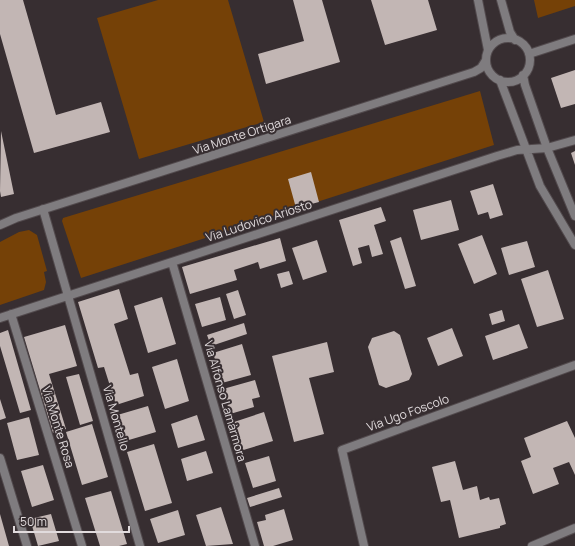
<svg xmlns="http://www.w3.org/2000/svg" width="575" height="546" font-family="Manrope,sans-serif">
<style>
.green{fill:#754107}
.building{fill:#c2b6b4}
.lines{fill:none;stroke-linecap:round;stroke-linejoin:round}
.street-casing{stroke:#524a4d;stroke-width:10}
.street{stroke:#7f7c7f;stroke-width:8}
.labels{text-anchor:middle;stroke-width:4;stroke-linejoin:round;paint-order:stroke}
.street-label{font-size:12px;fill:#e1dbdd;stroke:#372e31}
</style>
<rect width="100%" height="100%" fill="#372e31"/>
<path class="green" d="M158 0H228L264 122 139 159 97 18Z
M534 0H575V6L538 18Z
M480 91 494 145 81 278 62 221 63 218Z
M29 230 37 235 47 271 44 272 46 282 44 290 0 305V242L19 232Z"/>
<path class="building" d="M0 0H23L56 115 101 102 110 132 34 153 0 34Z
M293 0H322L340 62 266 84 258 54 304 41Z
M371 0H428L437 30 385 45Z
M575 70V104L561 108 551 78Z
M1 131 14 194 1 197 0 191Z
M575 151V165L571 153Z
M311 172 319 202 296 208 288 179Z
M493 184 503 215 490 219 488 212 478 215 470 191Z
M451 200 459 230 421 240 413 210Z
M381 207 386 221 374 225 383 254 372 257 369 245 358 248 362 263 353 266 339 220Z
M482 235 497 274 474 284 458 244Z
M401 237 416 286 405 289 390 241Z
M280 238 286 261 260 269 258 262 234 270 237 280 190 294 182 267Z
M317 240 327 272 303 280 292 248Z
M527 241 535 267 509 275 501 248Z
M548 270 564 319 537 327 521 279Z
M289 271 293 284 281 288 277 274Z
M119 289 128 319 114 324 130 375 138 373 144 396 116 405 104 367 98 368 78 302Z
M238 290 246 315 234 319 226 294Z
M162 297 176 344 148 353 134 306Z
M220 297 226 320 202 327 195 304Z
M502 310 505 321 492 325 489 314Z
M244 323 247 334 211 346 207 335Z
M519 324 528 348 493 360 485 336Z
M65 325 77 366 49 374 66 429 53 433 24 337Z
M452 328 463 356 438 366 427 338Z
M8 330 31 410 20 413 0 346V333Z
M394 331 400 335 412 374 409 380 386 388 379 385 368 347 372 338Z
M327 342 334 372 309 378 324 434 294 442 272 356Z
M242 344 251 375 222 383 213 353Z
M177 359 189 401 165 409 152 367Z
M79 374 93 421 80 425 66 377Z
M255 380 260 397 252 399 254 407 230 414 223 389Z
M0 399 6 418 0 420Z
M148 406 156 432 122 442 114 416Z
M264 412 273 441 240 451 231 423Z
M197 415 205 440 178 448 171 424Z
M29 417 39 455 17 460 7 423Z
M567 421 575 438V475L569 462 553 468 559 484 533 494 521 461 531 457 524 438Z
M92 424 108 477 82 485 66 432Z
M154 444 172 503 145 511 127 452Z
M206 451 213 473 187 481 181 459Z
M269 456 276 481 253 488 245 463Z
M455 461 463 490 477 486 480 500 489 497 490 500 499 498 506 524 500 526V528L459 538 450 500 441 502 432 467Z
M43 465 54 500 32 507 21 471Z
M279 488 282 497 250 507 247 498Z
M111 491 127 544 119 546H100L85 498Z
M221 507 233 544 206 546 196 515Z
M284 509 293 540 273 546H264L257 522 266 520 265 515Z
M178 510 185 535 158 543 150 519Z
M0 514 9 546H0Z
M51 514 59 541 38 546 30 519Z"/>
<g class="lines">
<g class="street-casing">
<path id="street" d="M478 0 488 50
M501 0 510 32 515 40
M486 60a22 22 0 1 1 44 0a22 22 0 1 1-44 0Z
M529 54 575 39
M523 75 525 85 547 148 575 216
M500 80 540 186 575 245
M43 209 140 546
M0 225 16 218 474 72 481 68 486 60
M172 262 255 546
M11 314 82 546
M0 318 497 156 517 150 547 148 575 140
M0 458 27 546
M364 546 342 450 575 365
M532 546 575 528"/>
</g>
<use href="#street" class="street"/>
</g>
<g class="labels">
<g class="street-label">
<text transform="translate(242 135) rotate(-18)" y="4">Via Monte Ortigara</text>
<text transform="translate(259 221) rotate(-18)" y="4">Via Ludovico Ariosto</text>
<text transform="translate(225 401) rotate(74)" y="4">Via Alfonso Lamàrmora</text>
<text transform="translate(408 413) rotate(-20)" y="4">Via Ugo Foscolo</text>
<text transform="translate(116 418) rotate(74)" y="4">Via Montello</text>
<text transform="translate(58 427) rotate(73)" y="4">Via Monte Rosa</text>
</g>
</g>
<path d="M14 526v6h115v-6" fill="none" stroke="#e1dbdd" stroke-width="2"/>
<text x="20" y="526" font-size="12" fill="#e1dbdd" stroke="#372e31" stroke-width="3" paint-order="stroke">50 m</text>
</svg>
